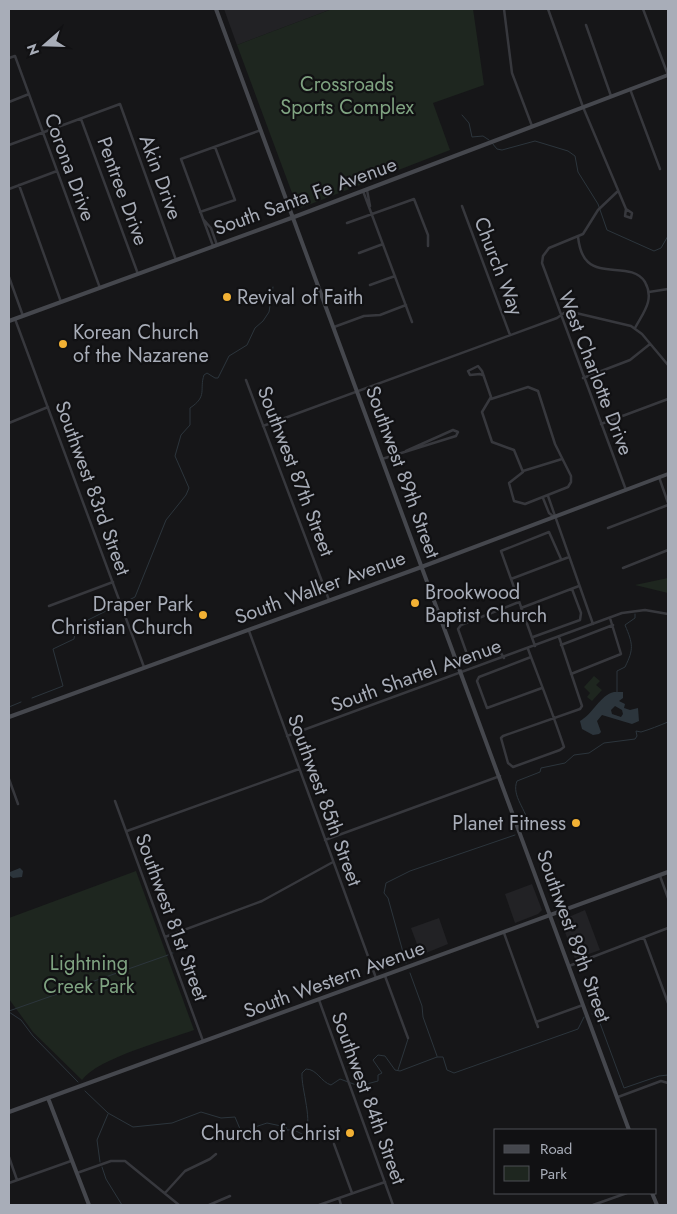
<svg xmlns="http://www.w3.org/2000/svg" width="677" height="1214" font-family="Jost,sans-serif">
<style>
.built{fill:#222225}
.green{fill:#1e261f}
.water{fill:#2c353c;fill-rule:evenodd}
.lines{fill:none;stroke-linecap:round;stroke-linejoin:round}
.stream{stroke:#2c353c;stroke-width:1}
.street{stroke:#37383d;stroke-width:2.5}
.secondary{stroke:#45474d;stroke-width:4}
.poi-dot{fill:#f2b134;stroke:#111113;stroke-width:2}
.labels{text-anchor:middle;stroke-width:4.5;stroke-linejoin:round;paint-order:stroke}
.park-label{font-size:20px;fill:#7fa381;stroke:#111113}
.street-label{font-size:20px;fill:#a8adb8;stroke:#111113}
.poi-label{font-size:20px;fill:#a8adb8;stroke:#111113;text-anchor:start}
</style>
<rect width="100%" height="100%" fill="#161618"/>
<path class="built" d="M224 9H332L237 45Z
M532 884 542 910 538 914 515 923 505 894Z
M585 910 600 950 575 959 562 924 564 919Z
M439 918 448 944 421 955 411 928Z"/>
<path class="green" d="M332 9H473L484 85 433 103 450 150 298 209 237 45Z
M668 578V593L635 585Z
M594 676 600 681 596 685 602 690 592 701 587 697 590 693 584 687Z
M136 871 194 1030C167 1040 98 1058 82 1080L33 1032 9 999V918Z"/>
<path class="water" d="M614 692H623V698L619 701 625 704 624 708 630 710 638 708 639 721 632 724 602 715 597 721 601 732 599 734 593 735 582 729 580 721C593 714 600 695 614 692ZM615 706 622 710 623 714 621 717 612 714 611 710Z
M20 868 23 871 22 877 13 878 9 875 10 872Z"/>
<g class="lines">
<path class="stream" d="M462 115 469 123 472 137 483 136 489 140
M492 143 497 149 502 150 535 141 568 151 575 156 578 172 598 204 607 230 654 251 661 248 668 236
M125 602 135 597 166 520 186 495 189 488 175 456 181 435 190 425V408C208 396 199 390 204 375L207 373 215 378H218L229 356 247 345 255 328 263 321 269 312 273 287
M617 692V671L625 667C634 649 633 644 625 625L635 618V614
M32 698 63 686 53 649 74 639 76 626 118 605
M9 707 21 702
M526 830 529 826C527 810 511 796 517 781L540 772 541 768 565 763 574 755 589 753 604 743 635 739 637 736 636 731 641 732C651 729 658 726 668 722
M172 953H173
M406 963 388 898 384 893 386 883 410 871 515 835
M410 973 422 1006 423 1017 437 1056
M9 1011 168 955
M9 1012 21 1020 33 1036 78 1082
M592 1014 597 1015 624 1088 659 1076 668 1075
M437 1057H443L447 1070 454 1073 578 1029 584 1017
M398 1070 408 1039
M85 1091 108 1113 133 1127 172 1123 201 1112 221 1118 235 1117 240 1129 243 1131 267 1123 286 1127 287 1130H294L304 1135C314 1123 301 1089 302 1073L306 1069C317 1069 321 1082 331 1085L340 1079 359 1086 378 1081V1075L382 1073 373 1060 378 1055 385 1056 395 1070 400 1071 437 1057
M100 1162 97 1140 108 1114
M102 1167 106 1179 122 1205"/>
<path class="street" d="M504 9 512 73 532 126
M548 9 583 107 626 209 625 216 631 218 632 213 626 209
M643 9 668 75
M586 25 611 96
M9 58 15 56 100 288
M630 89 660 169
M9 102 29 94
M81 119 138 274
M9 145 120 104 176 260
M19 185 61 302
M9 189 57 171
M367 190 370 206
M363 191 412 322
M618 191 598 210 583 234 549 248 543 256 542 263 626 490
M462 206 510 335
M200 212 235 200 215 147
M203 219 211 228 217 245
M347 223 414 199 428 235V246
M578 237C579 245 581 256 588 262 603 276 633 263 645 282 655 300 643 313 635 328
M213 246 181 159 261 130
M359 253 383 244
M9 277 23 316
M370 285 395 276
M649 292 668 289
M15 319 144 667
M334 327 364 316 380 315 406 305
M484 376 480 374 470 375 468 371 478 366 482 371 491 397 482 412 492 442 514 450 523 472 509 483 514 501 525 504 568 487 571 482V476L555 444 538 391 528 387 491 399
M583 378 630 360 650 344
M246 380 329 600
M9 423 48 407
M601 424 668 399
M263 426 557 318 564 313H576L631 326 642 334 668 365
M382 459 456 436 458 432 453 430 406 451
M523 471 562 459
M659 477 668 503
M548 496 593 624
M543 498 549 513 554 517
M608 528 668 505
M623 568 668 550
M511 579 569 557
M49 606 113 582
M521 608 579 586
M249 631 376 978
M533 637 580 620 581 613 572 589
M561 645 613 625
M535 646 501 551 549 532 561 559
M528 649C540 681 553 714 564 747L560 750 513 767 508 763 501 738 503 736 580 709 582 706 559 637
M531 657 479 677 477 681 487 708 542 688
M504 658 499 650 473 659 468 657 458 629 461 625 519 602
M571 674 621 654 610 618
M287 736 622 613 645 610 668 614
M9 779 18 804
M115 801 203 1041
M127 831 299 769
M325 840 500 776
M660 876 668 898
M504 933 538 1027
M165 937 262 901 333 862
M644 938 668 1003
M569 966 668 928
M385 976 408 1038
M319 1000 393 1205
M536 1022 583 1005
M618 1097 661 1081 668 1083
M334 1144 352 1193
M9 1157 17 1180
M77 1173 111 1161H125L179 1205
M9 1183 71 1161
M165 1193 185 1171 210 1159 216 1154
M339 1198 341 1205
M209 1205 230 1196
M319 1205 385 1182
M593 1205 627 1193"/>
<path class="secondary" d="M216 9 629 1130
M9 321 294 217 668 75
M9 717 416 569 668 474
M48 1098 89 1205
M9 1112 668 872
M652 1193 657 1205"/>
</g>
<g class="poi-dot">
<circle cx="227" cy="297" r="5"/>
<circle cx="63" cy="344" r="5"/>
<circle cx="415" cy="603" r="5"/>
<circle cx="203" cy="615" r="5"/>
<circle cx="576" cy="823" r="5"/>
<circle cx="350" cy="1133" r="5"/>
</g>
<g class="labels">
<g class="park-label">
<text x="347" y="91">Crossroads<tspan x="347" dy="23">Sports Complex</tspan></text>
<text x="89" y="970">Lightning<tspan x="89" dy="23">Creek Park</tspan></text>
</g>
<g class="street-label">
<text transform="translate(70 167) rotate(70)" y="7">Corona Drive</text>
<text transform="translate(161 177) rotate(70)" y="7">Akin Drive</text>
<text transform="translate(123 191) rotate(70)" y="7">Pentree Drive</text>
<text transform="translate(305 196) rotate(-20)" y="7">South Santa Fe Avenue</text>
<text transform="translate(499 266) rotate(69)" y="7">Church Way</text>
<text transform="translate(596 373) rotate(69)" y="7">West Charlotte Drive</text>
<text transform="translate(296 471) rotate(69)" y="7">Southwest 87th Street</text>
<text transform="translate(403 472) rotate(70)" y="7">Southwest 89th Street</text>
<text transform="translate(93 488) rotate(70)" y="7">Southwest 83rd Street</text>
<text transform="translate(320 587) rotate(-20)" y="7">South Walker Avenue</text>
<text transform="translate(416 675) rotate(-20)" y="7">South Shartel Avenue</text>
<text transform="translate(325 800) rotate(70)" y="7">Southwest 85th Street</text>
<text transform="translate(172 917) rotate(70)" y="7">Southwest 81st Street</text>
<text transform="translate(574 936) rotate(70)" y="7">Southwest 89th Street</text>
<text transform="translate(334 979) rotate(-20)" y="7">South Western Avenue</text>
<text transform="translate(369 1098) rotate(70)" y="7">Southwest 84th Street</text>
</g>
<g class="poi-label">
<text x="237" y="304">Revival of Faith</text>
<text x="73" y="339">Korean Church<tspan x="73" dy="23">of the Nazarene</tspan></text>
<text x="425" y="599">Brookwood<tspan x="425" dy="23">Baptist Church</tspan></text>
<text x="193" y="611" text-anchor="end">Draper Park<tspan x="193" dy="23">Christian Church</tspan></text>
<text x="566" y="830" text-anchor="end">Planet Fitness</text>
<text x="340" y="1140" text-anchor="end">Church of Christ</text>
</g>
</g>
<rect width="677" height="1214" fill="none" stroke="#a8adb8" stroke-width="20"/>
<rect x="494" y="1129" width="162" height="65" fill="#111113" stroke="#4d4f55"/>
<rect x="504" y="1145" width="25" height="8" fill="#45474d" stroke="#4d4f55"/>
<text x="540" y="1154" font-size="15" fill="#a8adb8">Road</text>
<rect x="504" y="1166" width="25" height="15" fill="#1e261f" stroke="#4d4f55"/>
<text x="540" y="1179" font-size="15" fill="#a8adb8">Park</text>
<g transform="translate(45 45) rotate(250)" stroke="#111113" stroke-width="4" paint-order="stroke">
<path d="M0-4L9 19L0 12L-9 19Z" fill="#a8adb8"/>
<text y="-8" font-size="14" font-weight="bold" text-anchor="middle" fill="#a8adb8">N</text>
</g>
</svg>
